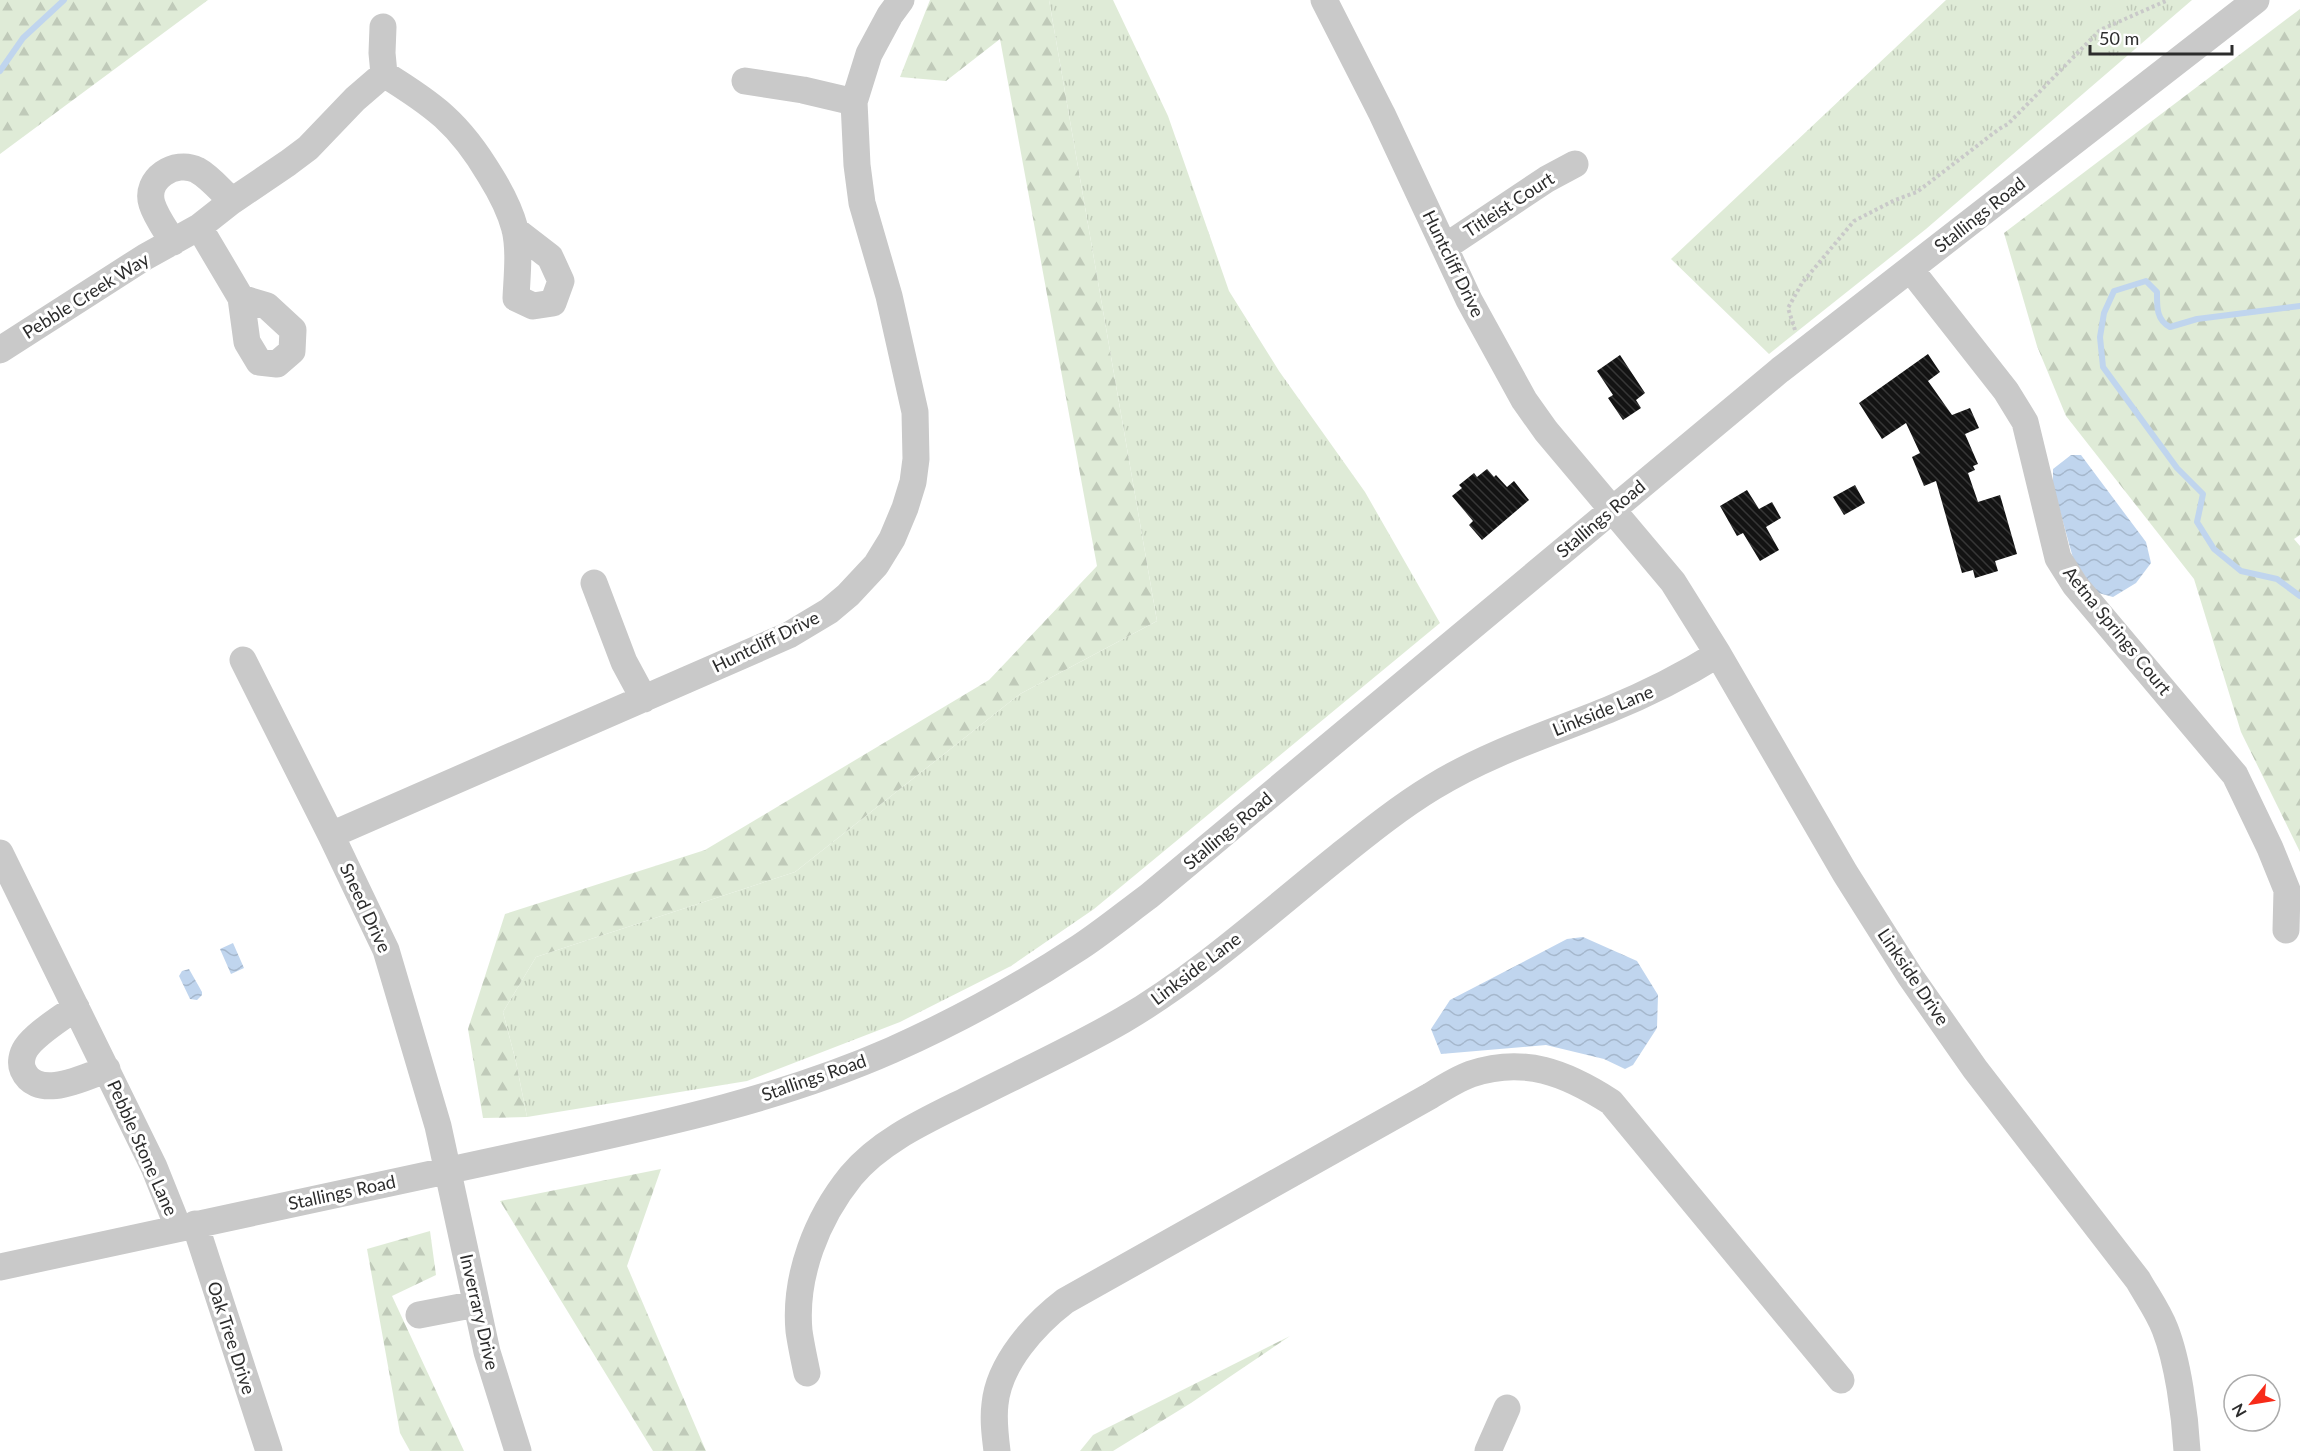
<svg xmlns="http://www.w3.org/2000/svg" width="2300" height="1451" font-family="Lato,sans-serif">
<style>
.grass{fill:url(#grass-tufts)}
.forest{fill:url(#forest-firs)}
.water{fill:url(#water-waves)}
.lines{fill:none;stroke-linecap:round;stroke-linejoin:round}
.stream{stroke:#c0d5ee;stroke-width:6}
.building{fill:url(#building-back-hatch)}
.path{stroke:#c9c9c9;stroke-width:4;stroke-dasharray:3 3;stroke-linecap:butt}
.minor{stroke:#c9c9c9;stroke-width:27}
.labels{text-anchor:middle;stroke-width:6;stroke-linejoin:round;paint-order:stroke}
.street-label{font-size:18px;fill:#2c2c2c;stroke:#fff}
</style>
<defs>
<pattern id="grass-tufts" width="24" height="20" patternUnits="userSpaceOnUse" patternTransform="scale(1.5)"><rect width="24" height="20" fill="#dfebd7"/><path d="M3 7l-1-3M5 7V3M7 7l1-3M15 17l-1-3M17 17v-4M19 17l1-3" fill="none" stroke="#c0cab9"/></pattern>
<pattern id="forest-firs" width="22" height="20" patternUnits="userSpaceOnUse" patternTransform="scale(1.5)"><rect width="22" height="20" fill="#dfebd7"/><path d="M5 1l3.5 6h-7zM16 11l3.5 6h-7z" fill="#c0cab9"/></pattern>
<pattern id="water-waves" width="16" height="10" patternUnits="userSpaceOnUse" patternTransform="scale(1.5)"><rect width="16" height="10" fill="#c0d5ee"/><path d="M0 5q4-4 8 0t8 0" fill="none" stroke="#a5b7cc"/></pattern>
<pattern id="building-back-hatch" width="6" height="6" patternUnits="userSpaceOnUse" patternTransform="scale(1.5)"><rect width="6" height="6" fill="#131313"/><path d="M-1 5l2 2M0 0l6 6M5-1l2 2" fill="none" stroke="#363636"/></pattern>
</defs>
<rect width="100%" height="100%" fill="#fff"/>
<path class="grass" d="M1049 0H1113L1168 116 1229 291 1279 371 1365 492 1440 623 1094 909 1011 966 900 1022 747 1081 527 1117 516 1062 503 1012 536 957 795 872 1020 694 1157 621Z
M1946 0H2192L1926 229 1769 354 1671 259Z"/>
<path class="forest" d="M0 0H208L0 154Z
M930 0H1049L1157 621 1020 694 795 872 536 957 503 1012 516 1062 527 1117 483 1118 468 1029 505 914 705 850 989 680 1097 566 1000 39 946 81 900 77Z
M2300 9V535L2294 539 2300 546V852L2241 732 2194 579 2066 416 2037 346 2004 233Z
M661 1169 627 1266 706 1451H653L500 1201Z
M430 1231 436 1275 392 1296 464 1451H410L400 1433 367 1249Z
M1290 1336 1191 1403 1113 1451H1080L1093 1435Z"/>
<path class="water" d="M2071 455H2081L2146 542 2151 563 2136 583 2113 597 2095 592 2073 558 2053 486V469Z
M1583 937 1637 961 1658 995 1657 1028 1633 1065 1625 1069 1604 1059 1546 1045 1441 1054 1431 1029 1450 1000 1567 939Z
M233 943 244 968 231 974 220 949Z
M189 969 202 992V995L197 1000 190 999 179 976 182 971Z"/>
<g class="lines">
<path class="stream" d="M0 71 23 38 64 0
M2300 306 2197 319 2170 327C2156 320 2157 306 2157 292L2146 281 2114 291 2104 313 2100 337 2103 367 2177 468 2203 494 2197 522 2214 549 2241 571 2277 579 2300 596"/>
</g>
<path class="building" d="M1928 354 1940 372 1928 381 1952 415 1970 408 1979 428 1965 434 1978 464 1973 466 1975 470 1968 473 1978 502 2000 495 2017 554 1995 561 1998 571 1975 578 1973 570 1962 573 1936 481 1924 486 1912 457 1920 453 1906 423 1882 439 1859 403Z
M1620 355 1645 393 1636 400 1641 408 1623 420 1608 398 1613 395 1597 371Z
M1487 469 1494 477 1496 475 1507 487 1514 481 1529 500 1482 540 1469 525 1473 521 1452 496 1462 488 1459 485 1474 473 1477 477Z
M1855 485 1865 503 1844 515 1833 497Z
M1747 490 1759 509 1772 502 1781 518 1766 527 1779 550 1760 561 1743 533 1737 536 1720 506Z"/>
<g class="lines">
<path class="path" d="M1795 330 1788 308 1802 283 1854 221 1895 200 1917 192 1999 129 2008 124 2100 30 2168 0"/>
<path class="minor" d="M1324 0 1382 114 1469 300 1524 400 1546 431 1673 582 1718 654 1845 873 1910 976 1975 1069 2138 1280C2147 1296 2158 1311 2165 1329 2178 1362 2185 1415 2187 1451
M384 74C434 105 459 123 490 175 500 191 510 210 515 229 520 251 517 276 516 298L533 306 553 303 561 281 550 257 515 230
M745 81 803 90 854 102
M199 227 241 298 247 342 259 362 277 364 292 351 293 330 267 306 241 298
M173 242C166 230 156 217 152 204 144 179 175 159 197 170 210 177 221 191 232 201
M1445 247 1547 179 1575 164
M1911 270 2006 391 2025 422 2058 558 2075 585 2235 775 2270 848 2287 890 2286 930
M0 350 145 257 199 227 232 201 288 163 308 148 355 99 384 74 382 53 383 27
M594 583 624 662 644 699
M243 660 331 835 386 950 438 1126 487 1352 518 1451
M331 835 789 635 829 611 848 595 876 565 892 539 905 508 913 482 916 459 915 412 889 296 862 203 857 165 854 102 869 54 890 15 901 0
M0 853 154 1167 178 1227
M76 1007C62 1018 36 1033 26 1048 22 1054 20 1063 23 1070 37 1102 85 1077 107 1069
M195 1224 269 1451
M0 1267C172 1229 344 1194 515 1156 643 1128 772 1103 892 1050 957 1021 1021 986 1080 947 1104 931 1126 913 1149 896L1780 370 2256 0
M419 1315 476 1304
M807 1373C804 1359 801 1345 799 1331 794 1276 817 1218 851 1176 881 1140 927 1120 969 1099 1020 1073 1073 1049 1123 1020 1200 975 1269 912 1339 856 1369 832 1400 807 1433 787 1488 753 1549 734 1608 710 1647 694 1683 676 1718 654
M997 1451C995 1435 993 1419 995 1404 999 1363 1035 1324 1065 1301L1430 1096C1443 1088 1457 1079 1471 1074 1524 1056 1566 1073 1611 1102L1841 1380
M1488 1451 1507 1408"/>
</g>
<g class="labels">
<g class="street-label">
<text transform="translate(1509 205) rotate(-33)" y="6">Titleist Court</text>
<text transform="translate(1980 215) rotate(-38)" y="6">Stallings Road</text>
<text transform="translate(1453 264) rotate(64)" y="6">Huntcliff Drive</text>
<text transform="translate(86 296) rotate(-32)" y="6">Pebble Creek Way</text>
<text transform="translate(1601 519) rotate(-40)" y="6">Stallings Road</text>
<text transform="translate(2117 631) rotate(51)" y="6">Aetna Springs Court</text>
<text transform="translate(766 642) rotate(-26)" y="6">Huntcliff Drive</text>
<text transform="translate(1603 711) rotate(-22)" y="6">Linkside Lane</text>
<text transform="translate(1228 831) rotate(-40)" y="6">Stallings Road</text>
<text transform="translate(365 908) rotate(65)" y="6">Sneed Drive</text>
<text transform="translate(1196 969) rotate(-37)" y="6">Linkside Lane</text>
<text transform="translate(1913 977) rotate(56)" y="6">Linkside Drive</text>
<text transform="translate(814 1078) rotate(-19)" y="6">Stallings Road</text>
<text transform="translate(142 1148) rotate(66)" y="6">Pebble Stone Lane</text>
<text transform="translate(342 1193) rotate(-12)" y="6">Stallings Road</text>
<text transform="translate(479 1312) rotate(77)" y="6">Inverrary Drive</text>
<text transform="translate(231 1338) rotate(72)" y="6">Oak Tree Drive</text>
</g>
</g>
<g transform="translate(2252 1403) rotate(240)"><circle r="28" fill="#ffffff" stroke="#ababab" stroke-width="1.5"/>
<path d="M0-4.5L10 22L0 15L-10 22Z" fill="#f72b19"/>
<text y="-9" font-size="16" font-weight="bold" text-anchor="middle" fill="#2c2c2c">N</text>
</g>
<path d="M2090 45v9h142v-9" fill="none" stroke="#2c2c2c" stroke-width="3"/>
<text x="2099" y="45" font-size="18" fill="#2c2c2c" stroke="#ffffff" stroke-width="4.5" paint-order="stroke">50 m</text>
</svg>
